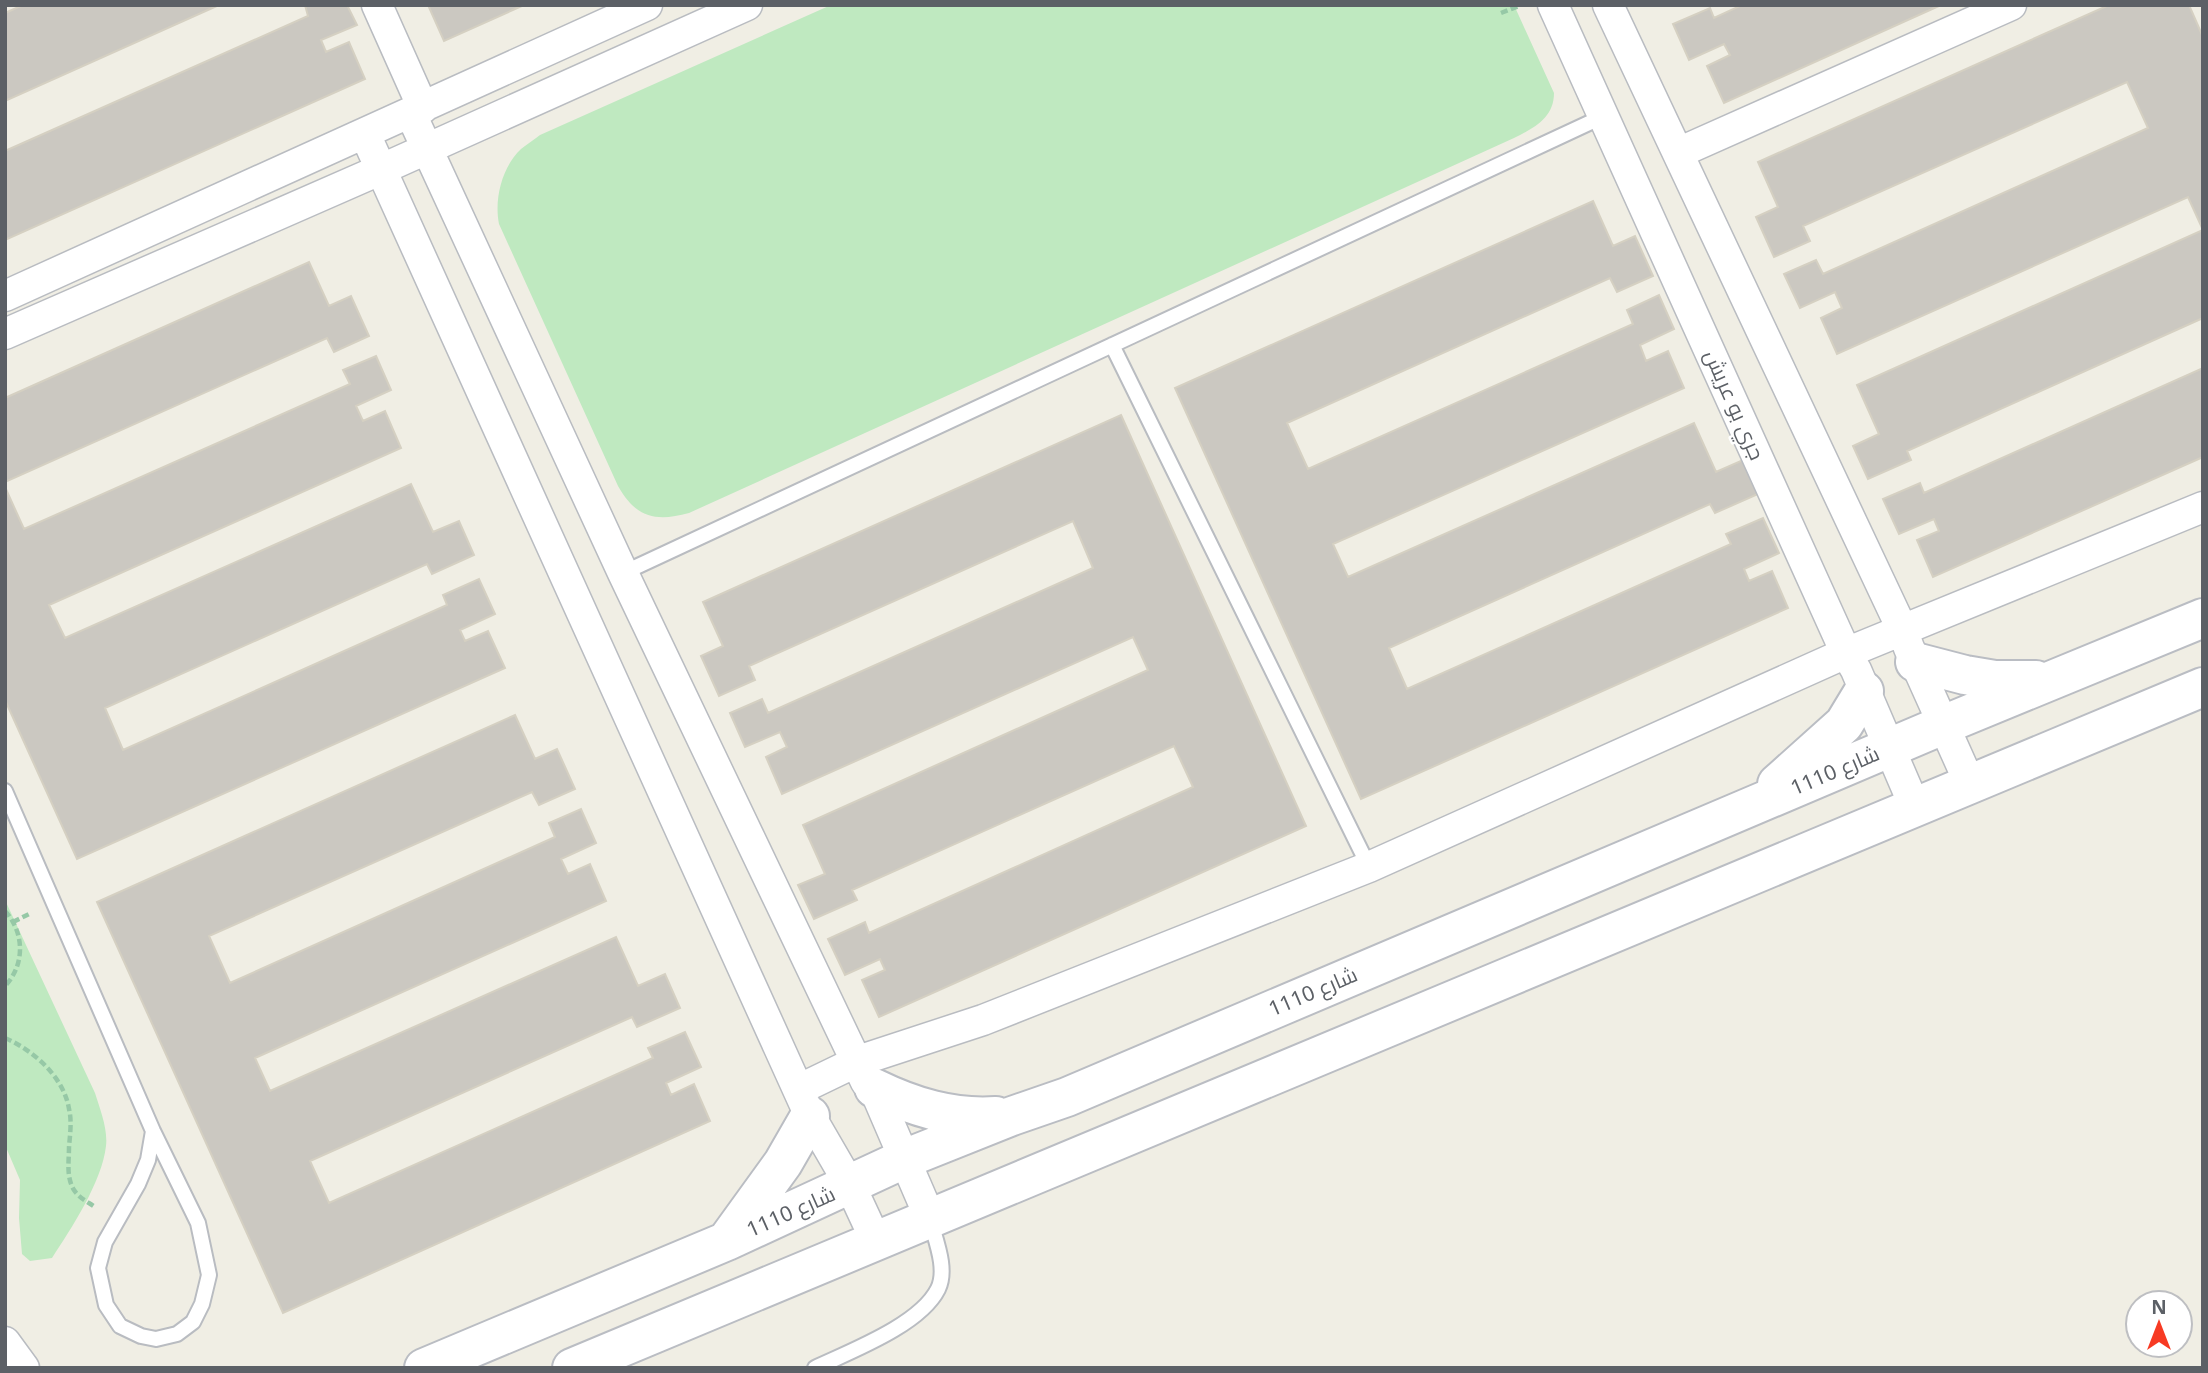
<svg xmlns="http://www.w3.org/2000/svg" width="2208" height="1373" font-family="'Noto Sans',Cairo,sans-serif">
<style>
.green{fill:#bfe9c0}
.building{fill:#cbc8c1;stroke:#d5d0c2;stroke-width:2}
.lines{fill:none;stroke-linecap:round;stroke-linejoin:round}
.lane-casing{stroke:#b9bcc1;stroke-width:18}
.street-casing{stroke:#b9bcc1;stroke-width:33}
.secondary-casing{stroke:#babdc3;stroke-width:42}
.path{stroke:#96c8a6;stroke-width:4.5;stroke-dasharray:7 3.5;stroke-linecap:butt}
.lane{stroke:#fff;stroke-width:14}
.street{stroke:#fff;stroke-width:30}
.secondary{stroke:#fff;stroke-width:38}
.labels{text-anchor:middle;stroke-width:5;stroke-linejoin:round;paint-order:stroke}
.street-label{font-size:21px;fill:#5c6066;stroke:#fff}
</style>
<rect width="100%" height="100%" fill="#f0eee4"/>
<path class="green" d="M831 5H1514L1554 93C1554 118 1534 128 1514 138L689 513C656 522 636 518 618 486L499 224C494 199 502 167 521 149 527 144 534 140 540 135Z
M5 900 95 1093C100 1109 108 1129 106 1146 102 1182 71 1229 52 1258L30 1261 22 1254 19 1218 20 1180 5 1145Z"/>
<path class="building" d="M23 5H219L5 101V13Z
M347 5 357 25 321 40 326 52 349 42 365 79 5 240V151L308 16 305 5Z
M428 5H524L444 41Z
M1742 5H1941L1724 103 1707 66 1730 55 1724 44 1689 60 1673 24 1710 8 1714 18Z
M2109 5H2189L2203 37V318L1907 451 1911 460 1868 479 1853 446 1879 434 1857 385 2203 230 2188 197 1837 354 1821 318 1842 308 1835 292 1800 308 1784 274 1816 260 1823 274 2148 128 2127 82 1803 226 1810 241 1774 257 1756 217 1778 207 1758 162Z
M1593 201 1613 246 1635 236 1653 276 1617 292 1610 278 1287 423 1308 469 1633 324 1627 310 1659 295 1674 329 1640 345 1646 361 1668 351 1684 388 1333 544 1348 577 1694 423 1716 472 1743 460 1758 494 1715 513 1710 504 1389 648 1407 689 1731 544 1726 534 1763 518 1779 553 1744 569 1749 581 1772 571 1788 608 1361 799 1175 388Z
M309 262 329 306 351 296 369 336 334 352 327 338 5 482V398Z
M376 356 391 390 356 406 363 421 385 411 401 448 49 605 65 638 411 484 433 532 459 521 474 555 432 574 427 564 105 708 123 750 447 605 443 595 479 579 495 614 460 630 465 641 488 631 505 668 77 859 5 700V487L24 529 350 384 343 370Z
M2203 368V457L1933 577 1917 540 1939 531 1934 519 1899 534 1883 499 1920 483 1924 493Z
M1121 415 1306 826 879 1017 862 980 885 970 880 959 845 975 828 939 865 922 869 933 1193 787 1174 746 852 890 857 900 814 919 798 885 825 874 803 825 1148 670 1133 637 782 794 766 757 787 747 780 732 745 747 730 713 762 699 768 713 1093 568 1073 521 749 666 755 680 719 696 701 656 723 646 703 602Z
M515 715 535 759 557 749 575 789 539 805 532 792 209 936 230 983 555 837 549 823 581 809 596 843 561 859 568 874 590 864 606 901 255 1058 270 1091 616 937 638 986 665 974 680 1008 637 1027 632 1017 310 1161 329 1203 653 1058 648 1048 685 1032 701 1067 666 1083 671 1095 694 1084 710 1121 283 1313 97 902Z"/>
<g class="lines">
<g class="lane-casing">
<path id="lane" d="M1112 345 1369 867
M623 573 1604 116
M5 791 153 1131 198 1223 209 1275 202 1304 193 1322 177 1334 156 1339 141 1336 120 1326 106 1305 98 1268 105 1242 138 1184 148 1160 153 1131
M815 1368C851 1351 920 1325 938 1289 948 1269 935 1239 930 1219"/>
</g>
<g class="street-casing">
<path id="street" d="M377 5 423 108
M1553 5 1846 653 1856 670 1914 805
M1608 5 1902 629 1909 648 1970 784
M411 114 623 573 866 1082 874 1088 930 1218
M365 134 810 1116 850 1185 876 1241
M1678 153 2011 5
M5 296 647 5
M5 334 382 169 747 5
M800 1089 858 1061 983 1020 1369 867 1846 653 2203 507
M5 1342 24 1368"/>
</g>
<g class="secondary-casing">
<path id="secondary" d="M1915 662 1965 675 1995 680H2036
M1777 784 1844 724 1864 691
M874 1088C913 1107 952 1119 996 1116
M728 1239 783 1163 810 1116
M424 1368 727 1241 904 1159 1012 1116 1067 1097 1943 725 2203 618
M572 1368 2203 687"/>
</g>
<path class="path" d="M1501 13 1519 6
M5 911C25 933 25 965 5 986
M13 922 31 913
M5 1038C33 1050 64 1077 69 1109 72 1121 70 1135 69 1147 69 1162 66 1177 74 1190 79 1198 88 1202 95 1207"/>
<use href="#lane" class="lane"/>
<use href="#street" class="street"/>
<use href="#secondary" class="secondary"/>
</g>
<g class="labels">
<g class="street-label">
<text transform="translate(1734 405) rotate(66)" y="7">جري بو عريش</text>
<text transform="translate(1835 771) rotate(-23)" y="7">شارع 1110</text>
<text transform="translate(1313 992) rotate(-23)" y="7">شارع 1110</text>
<text transform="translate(791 1212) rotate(-24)" y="7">شارع 1110</text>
</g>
</g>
<rect width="2208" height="1373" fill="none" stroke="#5c6066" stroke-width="14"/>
<g transform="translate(2159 1324)"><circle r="33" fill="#ffffff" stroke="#bebfc2" stroke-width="2"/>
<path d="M0-5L12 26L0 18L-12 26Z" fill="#f73a23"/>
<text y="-10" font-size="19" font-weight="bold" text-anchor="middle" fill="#5c6066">N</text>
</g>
</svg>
